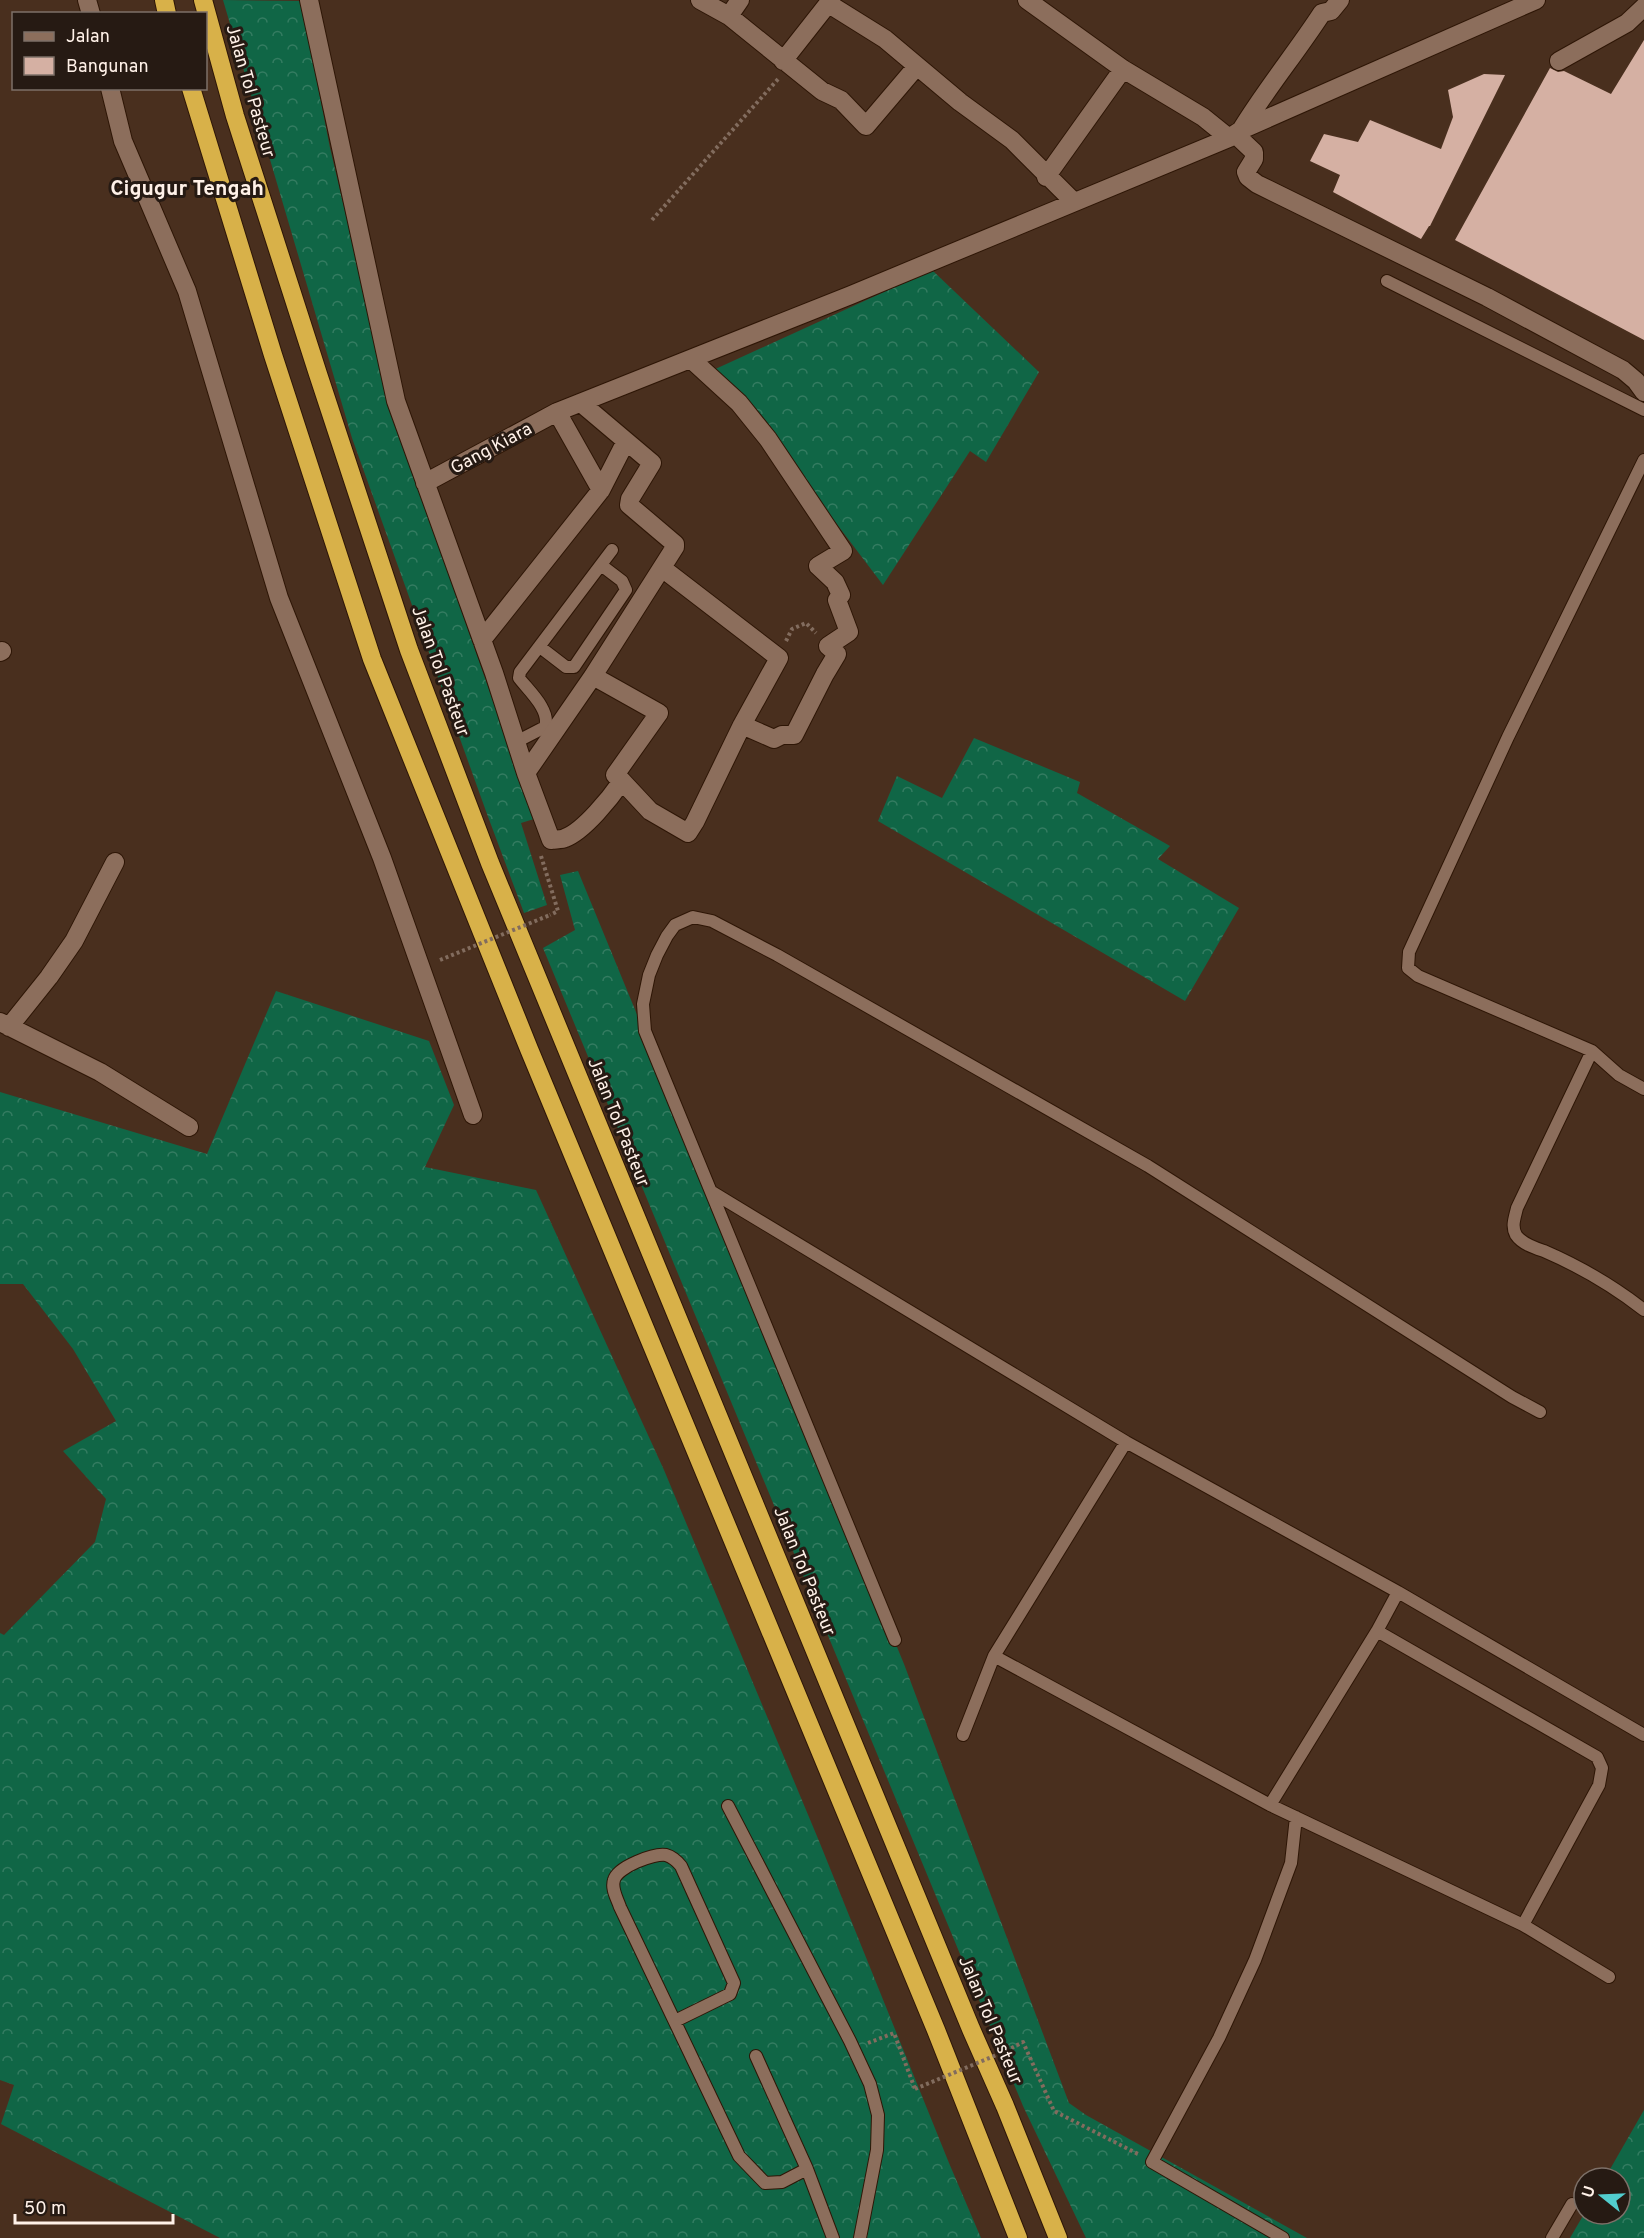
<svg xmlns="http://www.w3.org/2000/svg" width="1644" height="2238" font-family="Overpass,sans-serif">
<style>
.forest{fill:url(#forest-crowns)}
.building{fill:#d5b0a3}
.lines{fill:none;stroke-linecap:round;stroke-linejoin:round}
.lane-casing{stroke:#2e1606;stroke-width:14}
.street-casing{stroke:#2e1606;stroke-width:20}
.highway-casing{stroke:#2e1606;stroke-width:20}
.path{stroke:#826c5e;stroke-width:4;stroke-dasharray:3 3;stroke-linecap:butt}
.lane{stroke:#8c6e5c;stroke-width:12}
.street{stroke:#8c6e5c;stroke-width:18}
.highway{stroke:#d8b149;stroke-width:18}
.path-bridge{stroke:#826c5e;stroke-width:4;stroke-dasharray:3 3;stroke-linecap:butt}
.labels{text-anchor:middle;stroke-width:6;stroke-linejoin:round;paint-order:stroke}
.street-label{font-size:18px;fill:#fff1e8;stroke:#261a13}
.quarter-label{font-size:21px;font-weight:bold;fill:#fff1e8;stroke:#261a13}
</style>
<defs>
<pattern id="forest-crowns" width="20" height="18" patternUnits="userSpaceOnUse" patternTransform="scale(1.5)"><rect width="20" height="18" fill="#106646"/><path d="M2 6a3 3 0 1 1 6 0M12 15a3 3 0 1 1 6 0" fill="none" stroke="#347c61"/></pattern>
</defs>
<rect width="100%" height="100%" fill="#492f1e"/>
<path class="forest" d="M223 0 301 1 330 148 392 411 534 819 521 823 547 905 524 913 487 814 352 438Z
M932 270 1039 372 986 462 970 451 883 585 742 399 711 371Z
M974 738 1080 782 1077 793 1170 846 1158 859 1239 908 1185 1001 878 821 897 776 942 798Z
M578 871 904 1664 1069 2103 1086 2115 1307 2238H1086L1023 2106 543 948 575 930 560 875Z
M276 991 429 1041 454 1105 425 1167 536 1190 664 1470 819 1841 949 2163 981 2238H220L1 2124 14 2085 0 2080V1633L4 1635 95 1542 106 1499 63 1451 116 1421 73 1349 23 1284H0V1092L207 1154Z
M1644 2110V2238H1570L1584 2214H1620V2178H1605Z"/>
<path class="building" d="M1644 40V340L1455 240 1550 68 1558 72 1564 71 1611 94Z
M1484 74 1505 75 1430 226H1429L1421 239 1333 192 1340 175 1310 161 1324 134 1358 142 1370 120 1441 149 1453 117 1448 90Z"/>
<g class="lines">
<g class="lane-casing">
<path id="lane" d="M1387 281 1644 410
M1644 460 1508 737 1409 952 1408 968 1418 976 1592 1051 1619 1075 1644 1089
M540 647 566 667H574L626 590 622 581 601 565
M516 742 545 727C551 710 528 690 519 678L520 672 612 550
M1592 1051 1517 1208C1515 1217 1511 1226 1516 1235 1522 1244 1535 1248 1544 1251 1581 1267 1612 1285 1644 1310
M712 1192 1126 1442
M1398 1592 1377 1631 1597 1757 1602 1768 1599 1785 1523 1925
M895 1640 645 1031 643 1004 649 975 657 955 667 936 675 925 693 917 712 921 777 955 1148 1166 1512 1397 1540 1412
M994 1656 1270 1805 1523 1925 1609 1977
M963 1735 994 1656 1126 1442 1398 1592 1644 1735
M1270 1805 1377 1631
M728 1806 850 2041 870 2084 878 2115 877 2150 860 2238
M675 2021 730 1994 734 1983 681 1866C677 1861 673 1857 666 1855 654 1853 617 1867 614 1880 611 1889 617 1898 620 1907L739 2156 765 2183 782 2182 807 2169
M756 2056 807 2169 833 2238
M1283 2238 1152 2162 1219 2038 1255 1960 1291 1863 1296 1817
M1552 2238 1572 2204"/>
</g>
<g class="street-casing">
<path id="street" d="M87 0 91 14
M309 0 396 401 494 673 526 773 551 840C555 839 561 840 565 838 584 831 611 797 622 781L650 811 688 833 695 822 742 725 779 658 662 568
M700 0 729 16 822 91 841 100 866 126 917 66
M1027 0 1123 69 1203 117 1229 138
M829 4 885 39 960 102 1012 140 1074 202
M729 16 740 0
M783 61 831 0
M1559 61 1627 23 1644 7
M110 88 123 141 187 291 279 598 382 858 473 1115
M1241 130C1266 89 1296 53 1322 13L1331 11 1340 0
M1235 134 1254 152V159L1246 172 1248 177 1257 184 1487 297 1623 370 1636 381 1644 392
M1046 177 1123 69
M692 360 739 403 768 439 843 551 818 566 835 582 841 595 837 600 849 632 828 646 837 654 825 674 794 735H782L774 739 742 725
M557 412 601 490
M425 483 557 412 851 295 1229 138 1241 130 1536 0
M482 640 601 490 626 441
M0 652 2 651
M593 676 659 713 615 775 622 781
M526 773 593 676 675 547V544L629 505 630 499 652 463 581 403
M0 1022 100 1072 189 1127
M9 1027 49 977 74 941 115 862"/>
</g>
<g class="highway-casing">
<path id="highway" d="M164 0 167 14
M203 0 235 116 318 374 409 650 490 863 971 2029 1005 2106 1058 2238
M191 88 273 355 372 659 529 1049 936 2030 1018 2238"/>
</g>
<path class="path" d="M652 220 779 78
M786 641 792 629 806 623 816 633
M541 856 558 911 550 915
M868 2043 894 2033 915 2089
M1006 2051 1023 2042 1054 2111 1138 2154"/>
<use href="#lane" class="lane"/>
<use href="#street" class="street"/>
<use href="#highway" class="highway"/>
<path class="path-bridge" d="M440 960 550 915
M915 2089 1006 2051"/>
</g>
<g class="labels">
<g class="street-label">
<text transform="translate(251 91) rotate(74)" y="6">Jalan Tol Pasteur</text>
<text transform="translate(491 448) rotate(-28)" y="6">Gang Kiara</text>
<text transform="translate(441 671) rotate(70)" y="6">Jalan Tol Pasteur</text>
<text transform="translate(619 1122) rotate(68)" y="6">Jalan Tol Pasteur</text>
<text transform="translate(805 1571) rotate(68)" y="6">Jalan Tol Pasteur</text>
<text transform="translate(991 2020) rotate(67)" y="6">Jalan Tol Pasteur</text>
</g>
<g class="quarter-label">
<text x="187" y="195">Cigugur Tengah</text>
</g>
</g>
<rect x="12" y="12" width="195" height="78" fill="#261a13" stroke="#7d7068" stroke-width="1.5"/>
<rect x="24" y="32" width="30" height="9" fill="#8c6e5c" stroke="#7d7068" stroke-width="1.5"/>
<text x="66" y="42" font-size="18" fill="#fff1e8">Jalan</text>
<rect x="24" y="57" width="30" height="18" fill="#d5b0a3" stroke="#7d7068" stroke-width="1.5"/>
<text x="66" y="72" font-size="18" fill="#fff1e8">Bangunan</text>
<g transform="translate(1602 2196) rotate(288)"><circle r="28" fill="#261a13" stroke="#7d7068" stroke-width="1.5"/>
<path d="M0-4.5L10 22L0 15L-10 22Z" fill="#52cdce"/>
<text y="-9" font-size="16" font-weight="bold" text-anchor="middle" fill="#fff1e8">U</text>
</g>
<path d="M15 2214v9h158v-9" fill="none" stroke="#fff1e8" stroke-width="3"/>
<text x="24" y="2214" font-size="18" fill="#fff1e8" stroke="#261a13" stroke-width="4.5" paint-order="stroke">50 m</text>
</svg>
